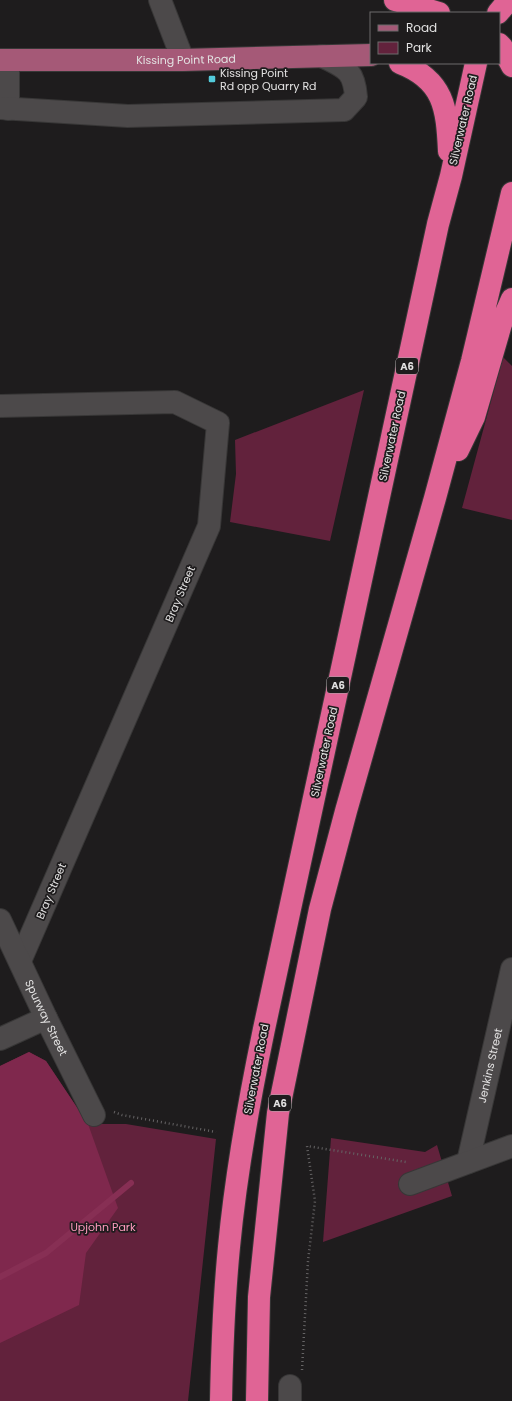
<svg xmlns="http://www.w3.org/2000/svg" width="512" height="1401" font-family="Poppins,sans-serif">
<style>
.green{fill:#62223c}
.forest{fill:#7f284d}
.lines{fill:none;stroke-linecap:round;stroke-linejoin:round}
.stream{stroke:#872f54;stroke-width:6}
.minor-casing{stroke:#383737;stroke-width:24}
.major-casing{stroke:#383737;stroke-width:24}
.highway-casing{stroke:#383737;stroke-width:24}
.path{stroke:#666465;stroke-width:2.5;stroke-dasharray:1 3;stroke-linecap:butt}
.minor{stroke:#4c494a;stroke-width:22}
.major{stroke:#a55977;stroke-width:22}
.highway{stroke:#e06495;stroke-width:22}
.poi-dot{fill:#53cbdb;stroke:#1e1c1d;stroke-width:1.5}
.labels{text-anchor:middle;stroke-width:3.5;stroke-linejoin:round;paint-order:stroke}
.shield{fill:#1e1c1d;stroke:#a8a7a7;stroke-width:1}
.shield-label{font-size:10px;font-weight:bold;fill:#e3e2e2}
.street-label{font-size:11px;fill:#e3e2e2;stroke:#1e1c1d}
.poi-label{font-size:11px;fill:#e3e2e2;stroke:#1e1c1d;text-anchor:start}
.park-label{font-size:11px;fill:#ff9cbf;stroke:#1e1c1d}
</style>
<rect width="100%" height="100%" fill="#1e1c1d"/>
<path class="green" d="M503 357 512 366V520L462 508Z
M364 390 330 541 230 522 236 474 235 440Z
M29 1052 46 1061 88 1124H126L216 1139 188 1401H0V1066Z
M331 1138 425 1152 437 1145 452 1196 323 1242Z"/>
<path class="forest" d="M29 1052 46 1061 88 1124 118 1208 86 1253 79 1305 0 1343V1066Z"/>
<g class="lines">
<path class="stream" d="M0 1277 46 1253 131 1183"/>
<g class="minor-casing">
<g id="minor">
<path d="M160 0 183 60"/>
<path d="M8 60V109"/>
<path d="M0 108 128 116 344 110 356 97C354 69 345 68 322 56"/>
<path d="M0 406 175 402 218 423 209 526 20 961"/>
<path id="s1" d="M0 920 46 1018 94 1115"/>
<path d="M0 1039 46 1018"/>
<path id="s2" d="M468 1162 512 969"/>
<path d="M410 1184 512 1146"/>
<path d="M290 1386V1401"/>
</g>
</g>
<g class="major-casing">
<g id="major">
<path id="s3" d="M0 60H183L371 55"/>
</g>
</g>
<g class="highway-casing">
<path id="highway" d="M395 0 439 13
M498 13 509 0
M499 44 502 47 512 66
M400 63C444 80 447 108 449 151
M458 450 474 417 501 324 512 299
M221 1401C222 1350 224 1298 229 1247 236 1173 249 1101 264 1029L438 224 451 176 476 63
M257 1401 259 1297 278 1113 320 909 346 811 435 498 472 361 512 193"/>
</g>
<path class="path" d="M114 1112 122 1115 216 1132
M302 1370 308 1261 315 1201 307 1146 406 1162"/>
<use href="#minor" class="minor"/>
<use href="#major" class="major"/>
<use href="#highway" class="highway"/>
</g>
<rect class="poi-dot" x="208" y="75" width="8" height="8" rx="2"/>
<g class="labels">
<g class="shield">
<rect x="396" y="358" width="22" height="16" rx="3"/>
<rect x="327" y="677" width="22" height="16" rx="3"/>
<rect x="269" y="1095" width="22" height="16" rx="3"/>
</g>
<g class="shield-label">
<text x="407" y="370">A6</text>
<text x="338" y="689">A6</text>
<text x="280" y="1107">A6</text>
</g>
<g class="street-label">
<text dy="4" stroke="none"><textPath href="#s3" startOffset="186">Kissing Point Road</textPath></text>
<text transform="translate(463 120) rotate(-77)" y="4">Silverwater Road</text>
<text transform="translate(392 436) rotate(-78)" y="4">Silverwater Road</text>
<text transform="translate(180 594) rotate(-67)" y="4">Bray Street</text>
<text transform="translate(324 752) rotate(-78)" y="4">Silverwater Road</text>
<text transform="translate(51 891) rotate(-67)" y="4">Bray Street</text>
<text dy="4" stroke="none"><textPath href="#s1" startOffset="108">Spurway Street</textPath></text>
<text dy="4" stroke="none"><textPath href="#s2" startOffset="99">Jenkins Street</textPath></text>
<text transform="translate(256 1069) rotate(-79)" y="4">Silverwater Road</text>
</g>
<g class="poi-label">
<text x="220" y="77">Kissing Point<tspan x="220" dy="13">Rd opp Quarry Rd</tspan></text>
</g>
<g class="park-label">
<text x="103" y="1231">Upjohn Park</text>
</g>
</g>
<rect x="370" y="12" width="130" height="52" fill="#1e1c1d" stroke="#6d6b6c"/>
<rect x="378" y="25" width="20" height="6" fill="#a55977" stroke="#6d6b6c"/>
<text x="406" y="32" font-size="12" fill="#e3e2e2">Road</text>
<rect x="378" y="42" width="20" height="12" fill="#62223c" stroke="#6d6b6c"/>
<text x="406" y="52" font-size="12" fill="#e3e2e2">Park</text>
</svg>
